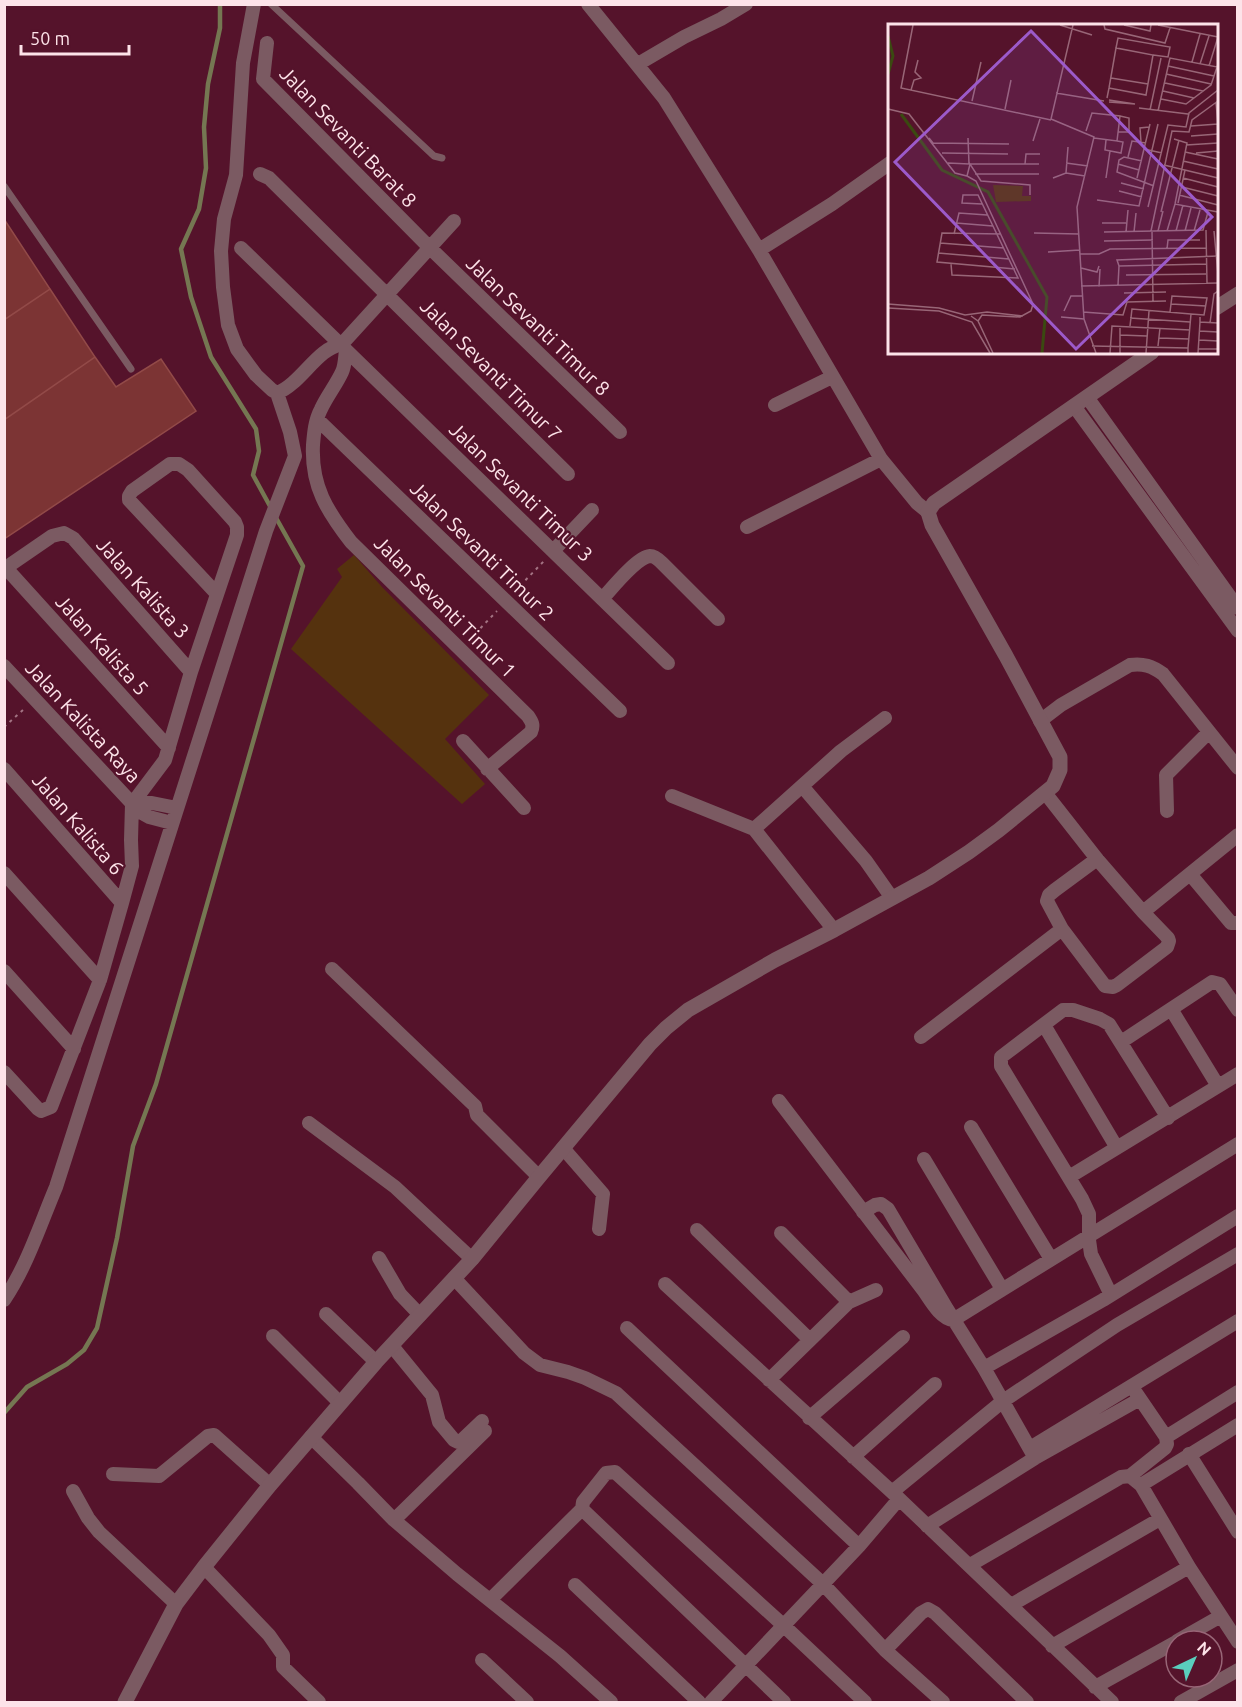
<svg xmlns="http://www.w3.org/2000/svg" width="1242" height="1707" font-family="Ubuntu,sans-serif">
<style>
.green{fill:#55320e}
.lines{fill:none;stroke-linecap:round;stroke-linejoin:round}
.stream{stroke:#757752;stroke-width:4.5}
.building{fill:#7c3434;stroke:#924a48;stroke-width:1.5}
.path{stroke:#a37383;stroke-width:2;stroke-dasharray:3 4.5;stroke-linecap:butt}
.service{stroke:#7b5a62;stroke-width:7}
.minor{stroke:#7b5a62;stroke-width:14}
.tertiary{stroke:#7b5a62;stroke-width:15}
.labels{text-anchor:middle;stroke-width:4.5;stroke-linejoin:round;paint-order:stroke}
.street-label{font-size:20px;fill:#fde3e9;stroke:#55132b}
.inset-river{fill:none;stroke:#3b4911;stroke-width:3}
.inset-road{fill:none;stroke:#986677;stroke-width:1.5}
.view{fill:#9c5aca;fill-opacity:0.15;stroke:#9c5aca;stroke-width:3}
.inset-edge{fill:none;stroke:#fde3e9;stroke-width:3}
</style>
<rect width="100%" height="100%" fill="#55132b"/>
<path class="green" d="M354 555 382 587 489 695 445 739 485 784 462 804 291 649 342 577 337 569Z"/>
<g class="lines">
<path class="stream" d="M220 4V28L208 84 204 127 206 168 199 209 181 249 191 297 211 357 256 429 259 451 253 475 271 508
M4 1413 27 1387 67 1364 84 1350 97 1328 117 1238 133 1146 156 1084 303 566 275 516"/>
</g>
<path class="building" d="M4 219 50 289 4 320Z
M50 289 95 357 4 420V320Z
M95 357 116 387 161 359 196 411 4 539V420Z"/>
<g class="lines">
<path class="path" d="M515 591 544 561
M470 639 497 611
M4 727 24 709"/>
<path class="service" d="M271 4 434 156 442 158
M4 186 131 369"/>
<path class="minor" d="M254 4 243 63 236 175 224 219 221 251 223 287 228 325 237 349 256 375 272 390 277 393C301 384 318 347 341 345L346 350C345 357 345 366 342 372 336 385 327 396 321 409 315 420 314 433 313 445 311 486 327 511 351 542L528 716C532 722 534 725 531 732L487 769
M588 4 664 98 759 250 881 459 917 503 928 512
M267 43 263 79 429 247 620 432
M638 64 684 37 721 19 746 4
M260 174 269 178 568 474
M241 248 341 345 454 221
M759 250 832 204 890 163
M346 350 668 663
M1087 397 1238 608
M775 405 832 377
M1074 406 1238 631
M317 419 620 711
M747 527 881 459
M553 551 592 510
M6 568 169 748
M4 569 52 536 64 533 73 538 191 672
M603 598C612 588 637 557 650 556 655 556 659 560 662 563L718 619
M4 666 140 812 149 817 172 823
M1040 721 1061 705 1130 665C1143 663 1152 666 1163 674L1238 768
M463 741 524 808
M4 769 122 903
M802 786 866 861 892 898
M1046 794 1097 859 1143 912 1238 835
M672 796 754 829 834 930
M132 804 142 801 177 808
M1167 811 1166 775 1209 732
M754 829 841 751 885 718
M1097 859 1055 890 1049 895 1047 901 1062 929 1105 986 1113 987 1117 985 1167 947 1169 941 1168 938 1143 912
M4 873 100 980
M1190 874 1231 923H1238
M332 969 475 1106 477 1115 539 1177
M4 971 74 1049
M1171 1009 1218 1086
M1044 1025 1117 1148
M921 1037 1062 929
M1121 1042 1212 982 1220 984 1238 1010
M4 1072 38 1109 41 1111 51 1107 100 980 122 903 132 866 131 840 132 804 165 760 191 672 237 535V527L235 522 188 470 179 464H170L132 491 129 496V500L217 594
M779 1101 924 1291C931 1301 940 1318 953 1320L1238 1144
M309 1123 395 1187 472 1259
M971 1127 1051 1259
M563 1148 603 1194 599 1229
M924 1159 1002 1289
M1069 1177 1238 1074
M863 1212 875 1205 881 1204 888 1209 947 1309 984 1368 1035 1458
M697 1230 810 1340
M781 1233 849 1302
M379 1258 400 1294 420 1315
M454 1278 524 1353 540 1365 568 1372 585 1378 616 1393 823 1584 885 1650 943 1702
M665 1284 892 1492 1112 1702
M1111 1295 1091 1254 1089 1240V1214L1082 1199 1001 1066V1057L1063 1010H1073L1100 1019 1109 1024 1168 1118
M4 1300C27 1266 40 1225 56 1187L266 531 295 456 290 432 277 393
M326 1314 376 1362
M627 1328 859 1546
M273 1336 340 1403
M392 1346 432 1395 439 1422 454 1440 458 1442 462 1440 482 1421
M984 1368 1103 1300 1238 1216
M769 1380 849 1302 876 1290
M1136 1393 1166 1437
M809 1418 903 1337
M311 1437 358 1483 394 1520 457 1574 560 1656 611 1702
M1030 1448 1238 1321
M1189 1454 1238 1532
M853 1457 935 1384
M113 1474 159 1476 208 1436 214 1435 270 1485
M1130 1476 1165 1448 1167 1444 1166 1437 1238 1392
M1141 1485 1238 1425
M73 1491 88 1518 99 1532 176 1604
M892 1492 1003 1401 1117 1325 1238 1254
M394 1520 485 1431
M927 1526 1035 1458 1140 1399
M970 1565 1121 1477 1130 1476 1141 1485 1189 1567 1238 1642
M204 1567 269 1635 283 1655V1667L319 1702
M575 1585 699 1702
M490 1600 582 1509
M1011 1605 1160 1519
M1177 1641 1221 1616
M1052 1646 1189 1567
M885 1650 921 1613 928 1609 935 1613 1027 1702
M482 1660 527 1702
M1095 1687 1176 1642
M711 1702 859 1546 899 1499
M784 1702 582 1509 583 1502 606 1473 615 1472 783 1625 865 1702
M1181 1702 1238 1670"/>
<path class="tertiary" d="M1216 308 1238 294
M125 1702 176 1604 204 1567 270 1485 376 1362 472 1259 539 1177 650 1044 666 1028 688 1010 775 960 834 930 929 878 969 852 999 830 1053 786 1060 770V757L1006 656 932 525 928 512 934 503 1152 352"/>
</g>
<g class="labels">
<g class="street-label">
<text transform="translate(348 137) rotate(46)" y="7">Jalan Sevanti Barat 8</text>
<text transform="translate(538 326) rotate(44)" y="7">Jalan Sevanti Timur 8</text>
<text transform="translate(491 370) rotate(45)" y="7">Jalan Sevanti Timur 7</text>
<text transform="translate(521 492) rotate(44)" y="7">Jalan Sevanti Timur 3</text>
<text transform="translate(482 551) rotate(44)" y="7">Jalan Sevanti Timur 2</text>
<text transform="translate(143 588) rotate(48)" y="7">Jalan Kalista 3</text>
<text transform="translate(445 607) rotate(45)" y="7">Jalan Sevanti Timur 1</text>
<text transform="translate(102 645) rotate(48)" y="7">Jalan Kalista 5</text>
<text transform="translate(83 722) rotate(47)" y="7">Jalan Kalista Raya</text>
<text transform="translate(78 824) rotate(49)" y="7">Jalan Kalista 6</text>
</g>
</g>
<g transform="translate(888 24)">
<rect width="330" height="330" fill="#55132b"/>
<path d="M105 161 135 162 134 172H143V177L108 178Z" fill="#55320e"/>
<path class="inset-river" d="M0 12 5 32 0 50M13 90 54 146 100 168 159 273 154 329"/>
<path class="inset-road" d="M25 1 13 64 163 96M172 1 204 11M185 1 163 95 206 113 189 183 196 295 208 329M216 1 217 5 277 19 282 4M236 1 262 7 263 1M270 1 330 13M228 24 230 14 282 23 280 33 265 31M304 38 312 10M312 40 321 12M280 42 326 52M321 42 330 13M278 50 323 60M223 54 260 60M277 59 315 67M23 66 26 56 33 54 27 48 30 36M275 67 306 74M168 69 216 77M219 74 221 64 228 24 265 31 258 71 221 64M273 75 298 80 323 61 329 43M84 77 93 38M221 78 247 80 221 76M328 79 330 100M251 84 300 90M0 85 21 90 67 149 79 152 82 140 93 157 142 161V171M117 85 123 56M262 86 273 34M270 87 282 34 329 43 330 40M303 102 330 100M198 107 204 89 232 92 229 117 206 114M230 108H241V94L232 92M303 112 330 110M41 114 45 119 121 120M286 115 299 119 287 180M218 116 217 126 233 129 235 118 229 117M145 117 152 95M253 118 252 104 261 103M298 121 330 119M256 125 274 129M297 128 330 135M54 129 120 130M308 129 330 127M240 133 244 117 258 119M254 137 236 133 231 136 229 148 266 162M295 137 330 145M60 139 81 140 80 114M178 139 200 142M82 140H151M137 140 138 130H152M230 140 251 146M276 141 330 154M178 149 180 123M87 150H151M79 152 88 157 145 280 143 287 132 293 94 291 90 297M165 154 178 149 197 152M218 154 222 127M249 154 262 100M295 154 330 163M233 159 256 165M294 163 330 172M231 167 254 173M291 171 330 181M209 176 251 182 270 100M290 179 297 146M260 183 280 101 298 103 301 89 330 66M273 188 291 116M68 199 105 202M214 199H238M318 206 319 259M263 207 284 107 301 108 304 96 330 77M264 207 265 277M270 207 275 187M279 207 287 180 330 188M288 207 295 181M297 207 303 184M306 207 312 186M326 207 330 250M216 208 315 206 320 188M238 208 240 186M246 208 248 189M146 209 191 210M66 210 71 189 99 191M113 210 54 209 49 238 127 245M216 217 265 216M52 219 116 224M279 225 280 216H312M160 228 192 226M50 229 121 235M192 230H211L222 225 318 224M63 240 64 251 130 254 90 171H75L74 179 94 180M318 240 231 242 229 236 330 232M193 244 209 248 211 242M238 251 318 250M230 261 231 242M193 262 330 259M211 263 212 245M236 269 278 268M0 280 51 284 77 291 99 288 135 292M283 280 318 282M0 284 51 287 84 298 102 329M176 287 183 272H194M195 288 235 291 239 278 278 277M83 292 90 297 105 329M173 293 196 295M312 293V298L330 299M242 294 302 298M322 299 326 270 330 267M232 302V329M242 302 244 285 303 290 316 291 319 274 284 272 282 288M311 307 330 308M232 311 259 312M271 314 301 315M311 316 330 317M204 322 300 324V329M270 322 272 304M300 324 303 290M310 325H330M222 329 224 302 302 306M258 329 261 287M310 329 312 298"/>
<path class="view" d="M143 7 324 193 188 325 7 138Z"/>
<rect width="330" height="330" class="inset-edge"/>
</g>
<rect width="1242" height="1707" fill="none" stroke="#fde3e9" stroke-width="12"/>
<g transform="translate(1194 1659) rotate(44)"><circle r="28" fill="#55132b" stroke="#986677" stroke-width="1.5"/>
<path d="M0-4.5L10 22L0 15L-10 22Z" fill="#5acebd"/>
<text y="-9" font-size="16" font-weight="bold" text-anchor="middle" fill="#fde3e9">N</text>
</g>
<path d="M21 45v9h108v-9" fill="none" stroke="#fde3e9" stroke-width="3"/>
<text x="30" y="45" font-size="18" fill="#fde3e9" stroke="#55132b" stroke-width="4.5" paint-order="stroke">50 m</text>
</svg>
